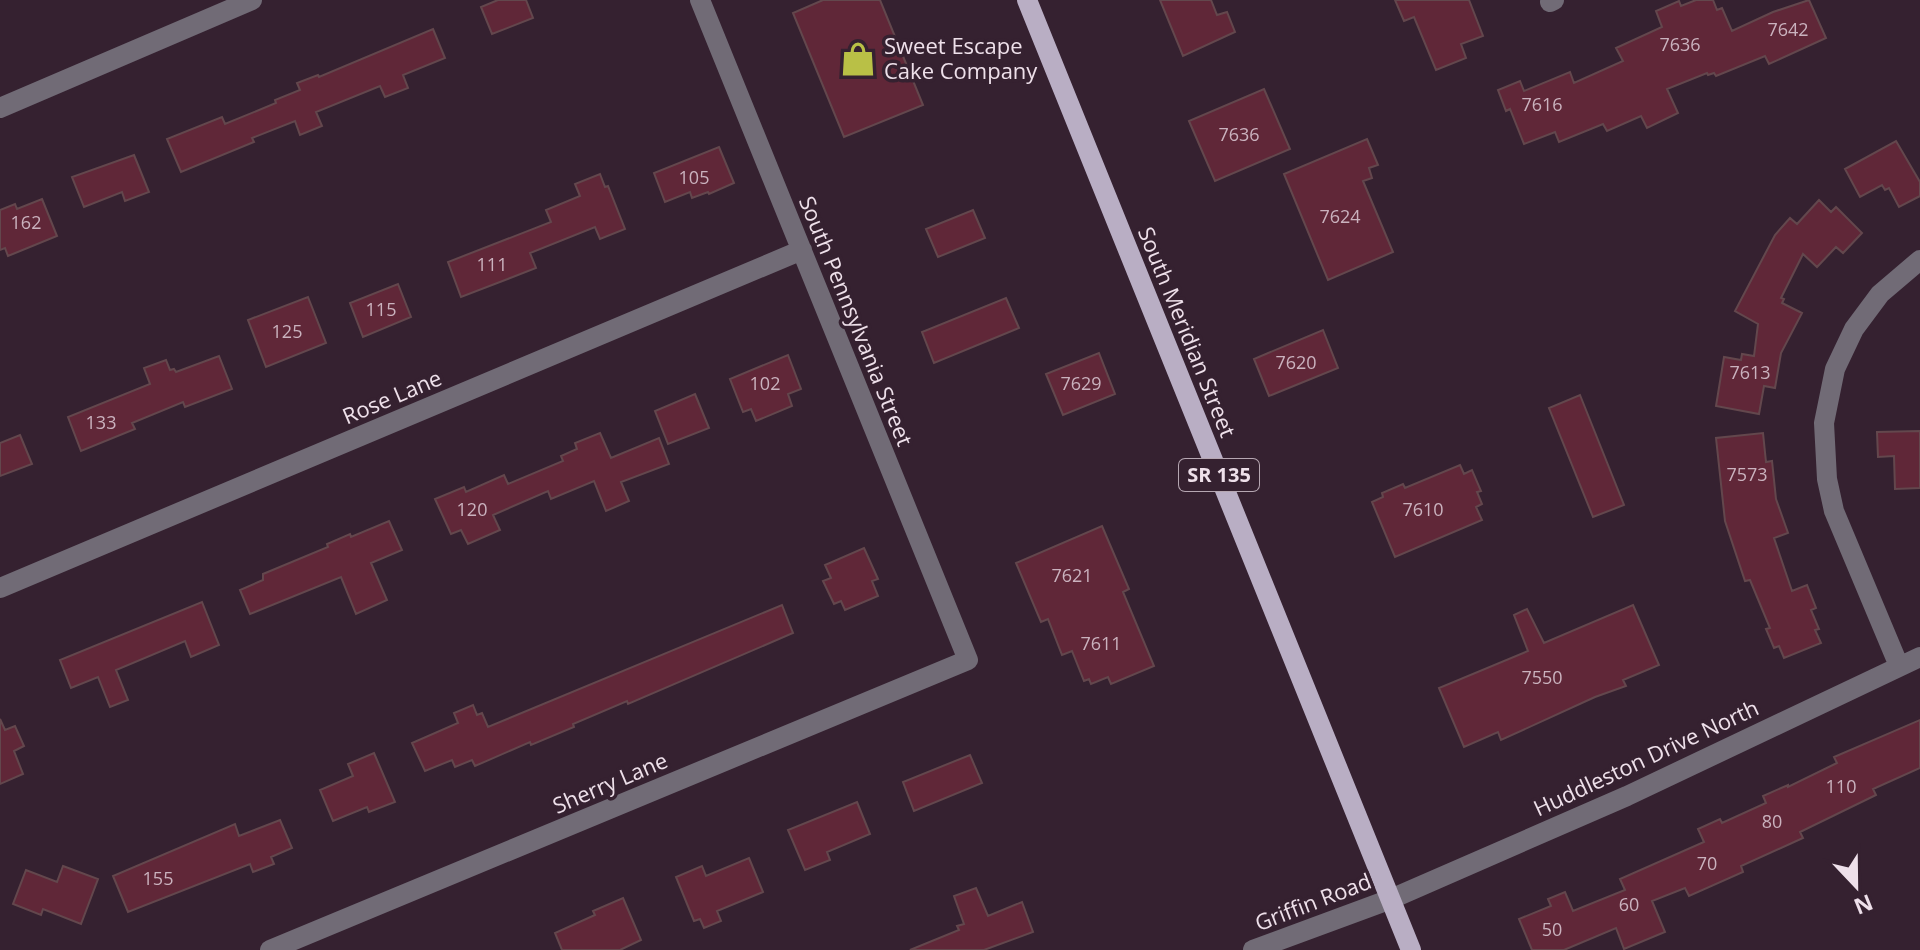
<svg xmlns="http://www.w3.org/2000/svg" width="1920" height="950" font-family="'Open Sans',sans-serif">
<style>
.building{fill:#602738;stroke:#63474d;stroke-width:2}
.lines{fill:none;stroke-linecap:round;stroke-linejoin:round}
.minor{stroke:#716b76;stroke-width:20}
.major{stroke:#b9aec4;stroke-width:20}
.labels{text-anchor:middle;stroke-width:7;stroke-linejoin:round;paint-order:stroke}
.number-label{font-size:18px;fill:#cab2be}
.shield{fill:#352130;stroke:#b6a7b2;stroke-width:2}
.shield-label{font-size:20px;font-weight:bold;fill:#eee0ea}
.poi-label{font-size:22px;fill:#eee0ea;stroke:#352130;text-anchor:start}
.street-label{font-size:22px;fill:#eee0ea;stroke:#352130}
</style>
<rect width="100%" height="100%" fill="#352130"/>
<path class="building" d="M498 0H526L533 18 492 34 481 7Z
M823 0H880L923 105 844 137 793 13Z
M1160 0H1211L1217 15 1227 12 1235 32 1183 56Z
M1395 0H1469L1483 36 1461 44 1466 58 1436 70 1414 17 1404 21Z
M1696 0H1713L1717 10 1722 8 1732 31 1773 12 1809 0 1826 38 1769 64 1765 56 1716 76 1714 73 1708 75 1707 73 1667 89 1678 113 1647 128 1641 116 1607 131 1603 124 1559 142 1555 132 1524 144 1510 109 1506 111 1498 90 1520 81 1524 91 1570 72 1574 83 1623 61 1616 48 1662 27 1656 11 1679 1 1681 6Z
M433 29 445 58 403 75 408 88 385 97 380 86 316 112 322 126 300 135 295 121 252 138 254 142 181 172 167 139 222 117 225 124 276 103 275 100 300 90 297 83 318 75 319 77Z
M1264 89 1290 149 1215 181 1189 121Z
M1367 139 1378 165 1369 168 1372 178 1363 181 1393 252 1328 280 1284 174Z
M1896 141 1920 182V196L1899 207 1889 188 1885 190 1882 185 1860 197 1845 169Z
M719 147 734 183 709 194 708 192 692 198 690 192 665 202 654 173Z
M134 155 149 192 125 201 122 192 84 207 72 177Z
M600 174 605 187 608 186 625 229 600 239 595 227 530 253 536 268 461 297 448 262 551 222 546 210 580 196 575 184Z
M42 199 57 236 8 256 5 248 0 250V210L15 204 17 209Z
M1819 200 1831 212 1836 207 1862 233 1843 253 1836 247 1817 267 1803 254 1781 298 1784 299 1782 303 1802 313 1781 353 1775 388 1764 386 1759 414 1716 406 1724 357 1741 360 1742 354 1754 356 1758 324 1735 311 1775 235 1790 218 1797 224Z
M973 210 985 238 938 257 926 229Z
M398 284 411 317 363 337 350 303Z
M308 297 326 343 266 367 248 320Z
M1006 298 1019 328 934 363 922 332Z
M1323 330 1338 368 1269 396 1254 359Z
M1099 353 1115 394 1063 415 1046 374Z
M788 355 801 389 788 394 792 406 756 421 751 409 743 412 730 379Z
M219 356 232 389 185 407 183 402 132 423 135 429 81 451 68 417 150 384 144 368 166 360 170 370 174 369 176 372Z
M695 394 709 428 668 444 655 411Z
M1580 395 1624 505 1593 517 1549 408Z
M1920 431V488L1895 489 1894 456 1878 457 1877 432Z
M600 433 611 458 659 438 669 464 621 482 629 501 606 511 594 481 551 499 548 491 493 515 500 530 468 544 461 530 451 534 435 499 464 487 466 492 504 475 508 484 563 461 561 456 577 449 575 443Z
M1763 433 1766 462 1772 461 1776 499 1788 533 1774 538 1792 591 1807 585 1816 608 1811 610 1819 629 1815 630 1821 643 1784 658 1779 646 1774 648 1766 629 1770 628 1750 580 1745 581 1725 521 1716 438Z
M20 435 32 464 0 476V443Z
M1460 465 1464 474 1472 470 1481 491 1477 492 1482 504 1476 507 1482 520 1395 557 1372 502 1383 497 1382 493 1403 484 1405 488Z
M389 521 402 550 371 563 387 600 356 614 341 577 250 614 240 590 263 580V574L328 547 327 544 350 534 351 537Z
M1102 526 1129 589 1123 592 1154 666 1111 684 1108 677 1091 684 1089 679 1084 681 1072 651 1062 655 1048 619 1041 622 1016 563Z
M864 548 878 579 872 581 878 596 845 610 841 601 834 604 823 581 831 578 825 565Z
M202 602 219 645 191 657 185 641 116 670 128 700 110 707 98 677 71 688 60 660Z
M782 605 793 633 628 704 627 701 573 724 574 727 531 745 530 742 475 766 472 760 455 767 452 760 425 771 412 743 458 723 454 713 473 705 477 715 482 713 488 727Z
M1633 605 1659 665 1623 680 1626 686 1595 697 1501 740 1498 732 1464 747 1439 688 1528 651 1514 615 1527 609 1544 643Z
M0 719 5 730 15 726 24 746 14 751 23 774 0 784Z
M1920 720V768L1873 789 1876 795 1800 832 1803 838 1741 866 1743 872 1689 896 1685 888 1652 901 1665 932 1624 949 1616 928 1564 950H1532L1519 919 1551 906 1548 899 1565 892 1573 911 1625 890 1620 879 1704 842 1698 829 1720 819 1722 823 1766 803 1763 796 1788 785V787L1837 763 1834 757Z
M374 753 395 802 369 812 367 807 333 821 320 790 353 776 348 764Z
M970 755 982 783 914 811 903 782Z
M857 802 870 834 827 852 830 860 805 870 788 830Z
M280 820 292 848 271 857 274 864 253 872 250 864 128 912 113 876 235 824 239 836Z
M749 858 763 892 717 911 721 921 704 928 700 919 694 921 676 877 702 866 706 876Z
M63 866 98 879 81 924 43 909 41 915 13 904 26 870 57 882Z
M976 888 988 916 1022 902 1033 932 984 950H910L959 930 957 926 964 924 954 896Z
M623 898 641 940 620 950H562L555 933 595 915 593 911Z"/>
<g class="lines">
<path class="minor" d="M1550 2 1554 0
M0 108 252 0
M0 588 802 250
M1899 666 1834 511 1827 479 1824 423 1835 369 1854 329 1880 294 1920 260
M270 950 968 660 700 0
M1253 950 1391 899 1627 796 1920 657"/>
<path class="major" d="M1027 0 1411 950"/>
</g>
<defs>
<g id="shop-bare" transform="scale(2.76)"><path d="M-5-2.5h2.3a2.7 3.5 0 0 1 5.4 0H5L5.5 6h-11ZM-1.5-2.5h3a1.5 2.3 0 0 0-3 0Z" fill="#b9c046" stroke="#352130" stroke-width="2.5" paint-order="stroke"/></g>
</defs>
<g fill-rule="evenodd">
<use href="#shop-bare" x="858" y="59"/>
</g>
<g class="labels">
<g class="number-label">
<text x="1788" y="36">7642</text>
<text x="1680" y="51">7636</text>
<text x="1542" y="111">7616</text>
<text x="1239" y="141">7636</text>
<text x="694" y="184">105</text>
<text x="1340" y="223">7624</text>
<text x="26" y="229">162</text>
<text x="492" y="271">111</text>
<text x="381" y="316">115</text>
<text x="287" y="338">125</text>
<text x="1296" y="369">7620</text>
<text x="1750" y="379">7613</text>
<text x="765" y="390">102</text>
<text x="1081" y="390">7629</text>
<text x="101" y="429">133</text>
<text x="1747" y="481">7573</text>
<text x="472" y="516">120</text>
<text x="1423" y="516">7610</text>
<text x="1072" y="582">7621</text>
<text x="1101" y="650">7611</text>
<text x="1542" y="684">7550</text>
<text x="1841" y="793">110</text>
<text x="1772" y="828">80</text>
<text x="1707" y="870">70</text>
<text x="158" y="885">155</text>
<text x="1629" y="911">60</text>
<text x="1552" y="936">50</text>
</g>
<rect class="shield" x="1179" y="459" width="80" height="32" rx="6"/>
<g class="shield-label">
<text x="1219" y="482">SR 135</text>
</g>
<g class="poi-label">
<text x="884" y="54">Sweet Escape<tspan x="884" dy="25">Cake Company</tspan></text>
</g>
<g class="street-label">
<text transform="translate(856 321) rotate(68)" y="8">South Pennsylvania Street</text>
<text transform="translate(1187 332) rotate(68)" y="8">South Meridian Street</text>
<text transform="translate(392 397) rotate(-23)" y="8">Rose Lane</text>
<text transform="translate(1646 758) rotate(-25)" y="8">Huddleston Drive North</text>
<text transform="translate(610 783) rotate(-23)" y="8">Sherry Lane</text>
<text transform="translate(1313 902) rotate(-21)" y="8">Griffin Road</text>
</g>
</g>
<g transform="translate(1856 886) rotate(158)" stroke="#352130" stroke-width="6" paint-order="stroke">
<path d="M0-6L14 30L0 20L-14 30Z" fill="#eee0ea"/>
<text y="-12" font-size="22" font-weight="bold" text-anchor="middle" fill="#eee0ea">N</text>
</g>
</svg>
